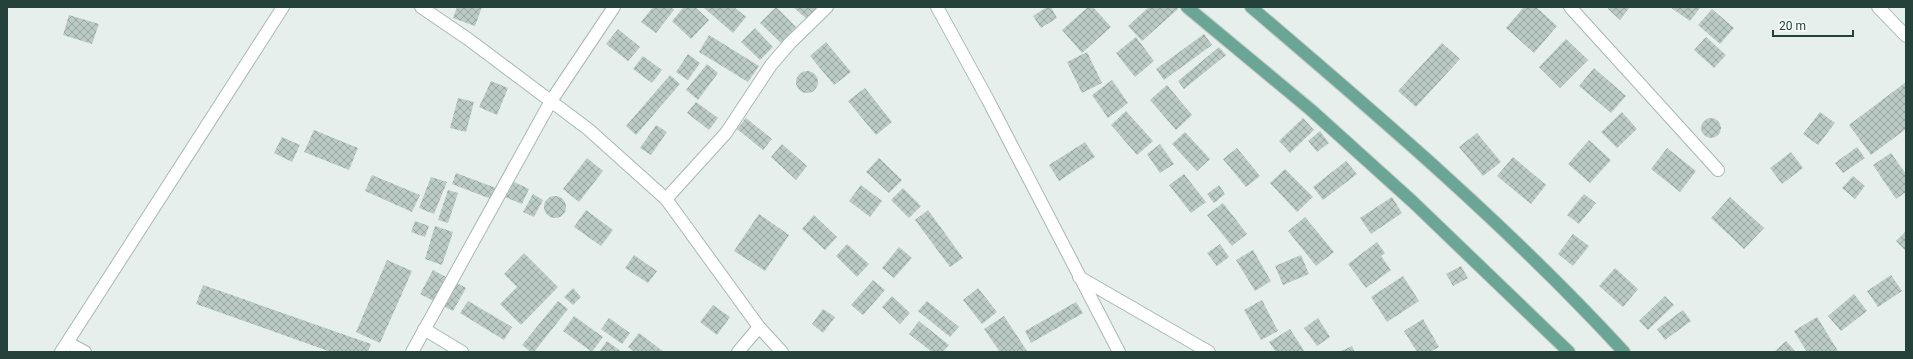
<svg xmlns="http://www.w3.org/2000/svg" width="1913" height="359" font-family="Roboto,sans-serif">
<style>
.building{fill:url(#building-cross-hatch)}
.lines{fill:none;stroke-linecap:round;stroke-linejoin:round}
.minor-casing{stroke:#a8b8b2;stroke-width:14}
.major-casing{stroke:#c2cac8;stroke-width:14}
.minor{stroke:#fff;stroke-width:12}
.major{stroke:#6aa596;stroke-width:12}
</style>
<defs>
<pattern id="building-cross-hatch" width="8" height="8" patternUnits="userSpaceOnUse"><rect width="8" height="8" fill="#bbcac4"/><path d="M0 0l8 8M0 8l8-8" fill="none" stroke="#98a6a0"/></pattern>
</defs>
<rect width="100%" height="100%" fill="#e6efeb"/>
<path class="building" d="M457 7H482L475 26 453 18Z
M653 7H671L674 10 656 33 641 22Z
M684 7H695L709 20 691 39 672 21Z
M703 7H734L746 17 733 33Z
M776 7 796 27 781 43 760 23Z
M793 7H819L808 20Z
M1047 7H1051L1057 18 1041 28 1033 16Z
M1088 7H1093L1111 27 1082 53 1062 30Z
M1149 7H1176L1178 9 1142 41 1128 26Z
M1524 7H1536L1557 26 1534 53 1506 28Z
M1609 7H1630L1620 20 1608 9Z
M1670 7H1698L1700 8 1690 21Z
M1712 9 1734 28 1720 44 1698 25Z
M69 15 99 24 92 44 63 35Z
M755 28 773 47 760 60 741 42Z
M618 29 640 47 628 61 606 44Z
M1204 34 1212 45 1164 80 1156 69Z
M709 35 759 66 748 82 699 52Z
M1136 37 1154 61 1135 77 1116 53Z
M1706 37 1726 55 1714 68 1694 50Z
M1566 39 1588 60 1560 88 1539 67Z
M826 42 851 72 834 85 810 56Z
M1442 43 1460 59 1416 107 1398 91Z
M1219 47 1226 55 1184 89 1178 81Z
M1087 52 1102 83 1082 93 1067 62Z
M688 54 700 63 688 80 676 72Z
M643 56 662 70 652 83 633 69Z
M707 64 718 73 698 100 686 90Z
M1594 68 1626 96 1611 113 1579 86Z
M796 82a11 11 0 1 1 22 0a11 11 0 1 1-22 0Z
M670 75 680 84 636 135 626 126Z
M1112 80 1128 103 1108 118 1092 95Z
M491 81 508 88 497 115 479 107Z
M1906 82V129L1871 155 1849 125Z
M1167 85 1192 115 1176 130 1150 100Z
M865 88 892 122 876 135 848 101Z
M458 98 474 102 466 132 450 128Z
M696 102 718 118 709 130 687 113Z
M1126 111 1153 141 1137 155 1111 125Z
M1622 112 1637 129 1617 148 1601 132Z
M1820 112 1835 123 1818 145 1803 134Z
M1701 128a10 10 0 1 1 20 0a10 10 0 1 1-20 0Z
M746 118 772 139 763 150 737 129Z
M1303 118 1314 130 1290 153 1279 141Z
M656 125 667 132 651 155 640 148Z
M314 130 358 148 349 170 304 152Z
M1320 131 1329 143 1317 152 1308 141Z
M1185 132 1210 159 1197 171 1172 144Z
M1477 133 1501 162 1483 176 1459 147Z
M282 137 300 145 292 162 274 153Z
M1589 140 1611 160 1590 183 1568 164Z
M1085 142 1095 157 1059 181 1049 165Z
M782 144 807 166 796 180 771 157Z
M1160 144 1174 164 1160 173 1147 154Z
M1857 147 1865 158 1843 173 1835 163Z
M1237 148 1260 176 1246 187 1223 159Z
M1667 148 1696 171 1680 192 1651 169Z
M1791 152 1803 168 1782 184 1770 168Z
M1891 153 1906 174V192L1896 199 1873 165Z
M1513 157 1546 185 1531 204 1497 176Z
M587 158 603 171 579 202 563 189Z
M879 158 902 180 889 193 866 172Z
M1346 161 1357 174 1323 200 1313 187Z
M1285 169 1313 197 1297 212 1270 183Z
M456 173 496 188 491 199 452 184Z
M1184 174 1206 202 1191 213 1169 185Z
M372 175 420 195 412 212 365 191Z
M1853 176 1865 186 1855 199 1842 188Z
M431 177 447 182 434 214 419 208Z
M508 179 529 189 522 204 500 195Z
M861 185 882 201 870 217 849 201Z
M1219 185 1225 194 1214 203 1207 194Z
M903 188 921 206 909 218 891 200Z
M448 190 458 193 448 223 438 220Z
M533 194 543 200 534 217 523 212Z
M1584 194 1596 203 1579 224 1567 215Z
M544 207a11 11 0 1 1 22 0a11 11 0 1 1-22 0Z
M1392 197 1402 213 1371 234 1360 218Z
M1730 197 1764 228 1744 249 1711 218Z
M1223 203 1247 234 1232 246 1207 215Z
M586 210 613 230 601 246 574 227Z
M928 210 963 258 950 267 915 220Z
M759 214 789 235 765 271 734 251Z
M814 215 837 237 825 250 802 229Z
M1305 217 1334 252 1316 266 1288 231Z
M415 221 429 226 425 237 411 232Z
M435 226 453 232 442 265 425 259Z
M1906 231V251L1896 241Z
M1573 234 1589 246 1573 266 1558 254Z
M1377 242 1385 253 1381 256 1391 270 1366 288 1348 264Z
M847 244 869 264 857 277 836 256Z
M1220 244 1229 257 1217 266 1207 253Z
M899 247 912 258 894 278 882 268Z
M1253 250 1271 281 1255 291 1236 260Z
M524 253 558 287 521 325 500 304 517 287 504 274Z
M634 255 657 271 648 283 625 268Z
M1301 255 1309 274 1283 285 1275 266Z
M387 260 412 271 380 343 356 332Z
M1461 266 1468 278 1453 286 1446 274Z
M1615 268 1638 289 1623 307 1599 286Z
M433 270 466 288 453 311 420 294Z
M1891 275 1902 291 1878 307 1867 291Z
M1403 276 1419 301 1387 322 1371 297Z
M873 280 885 290 863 315 851 305Z
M203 285 371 344 368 352H331L196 304Z
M573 288 581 297 573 305 564 297Z
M978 288 997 312 982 324 963 300Z
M1854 294 1867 311 1841 331 1828 316Z
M892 296 910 313 900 324 882 307Z
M1665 296 1674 305 1648 330 1639 321Z
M1262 300 1278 331 1261 340 1244 310Z
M468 301 512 327 504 340 460 313Z
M558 301 568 309 534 352H531L522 345Z
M927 301 959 327 950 337 918 311Z
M1076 302 1083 313 1031 343 1025 331Z
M713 305 730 317 717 335 700 322Z
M823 309 835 317 823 333 812 324Z
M1683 310 1691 321 1665 340 1657 329Z
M574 316 603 337 592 352 563 331Z
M1004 316 1027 351 1025 352H1000L984 329Z
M1817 317 1838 351 1837 352H1807L1794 331Z
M609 318 630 333 622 344 601 329Z
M1318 318 1330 337 1317 346 1304 328Z
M1423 319 1439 347 1430 352H1417L1404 331Z
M919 321 949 345 943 352H932L909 334Z
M1290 329 1305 352H1276L1269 342Z
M639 333 664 352H634L628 347Z
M607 341 622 352H599Z
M1786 341 1796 352H1774Z
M1352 346 1355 352H1339Z"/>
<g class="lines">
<g class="minor-casing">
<path id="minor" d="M421 7 468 39 588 129 666 199 759 327 782 352
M937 7 988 100 1119 352
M1570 7 1718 170
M1878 7 1906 36
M666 199 726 133 771 65 790 43 827 7
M1079 277 1209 352
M424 329 462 352
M68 343 85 352
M61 352 283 7
M412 352 551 101 614 7
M738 352 759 327"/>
</g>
<g class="major-casing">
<path id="major" d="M1187 7 1311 110 1413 202 1569 352
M1251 7C1380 117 1509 227 1624 352"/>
</g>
<use href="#minor" class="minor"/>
<use href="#major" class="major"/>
</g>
<rect width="1913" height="359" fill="none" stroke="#24423a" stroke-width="16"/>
<path d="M1773 30v6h80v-6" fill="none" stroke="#24423a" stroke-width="2"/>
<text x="1779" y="30" font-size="12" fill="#24423a" stroke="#f7fbf9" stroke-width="3" paint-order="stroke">20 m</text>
</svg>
